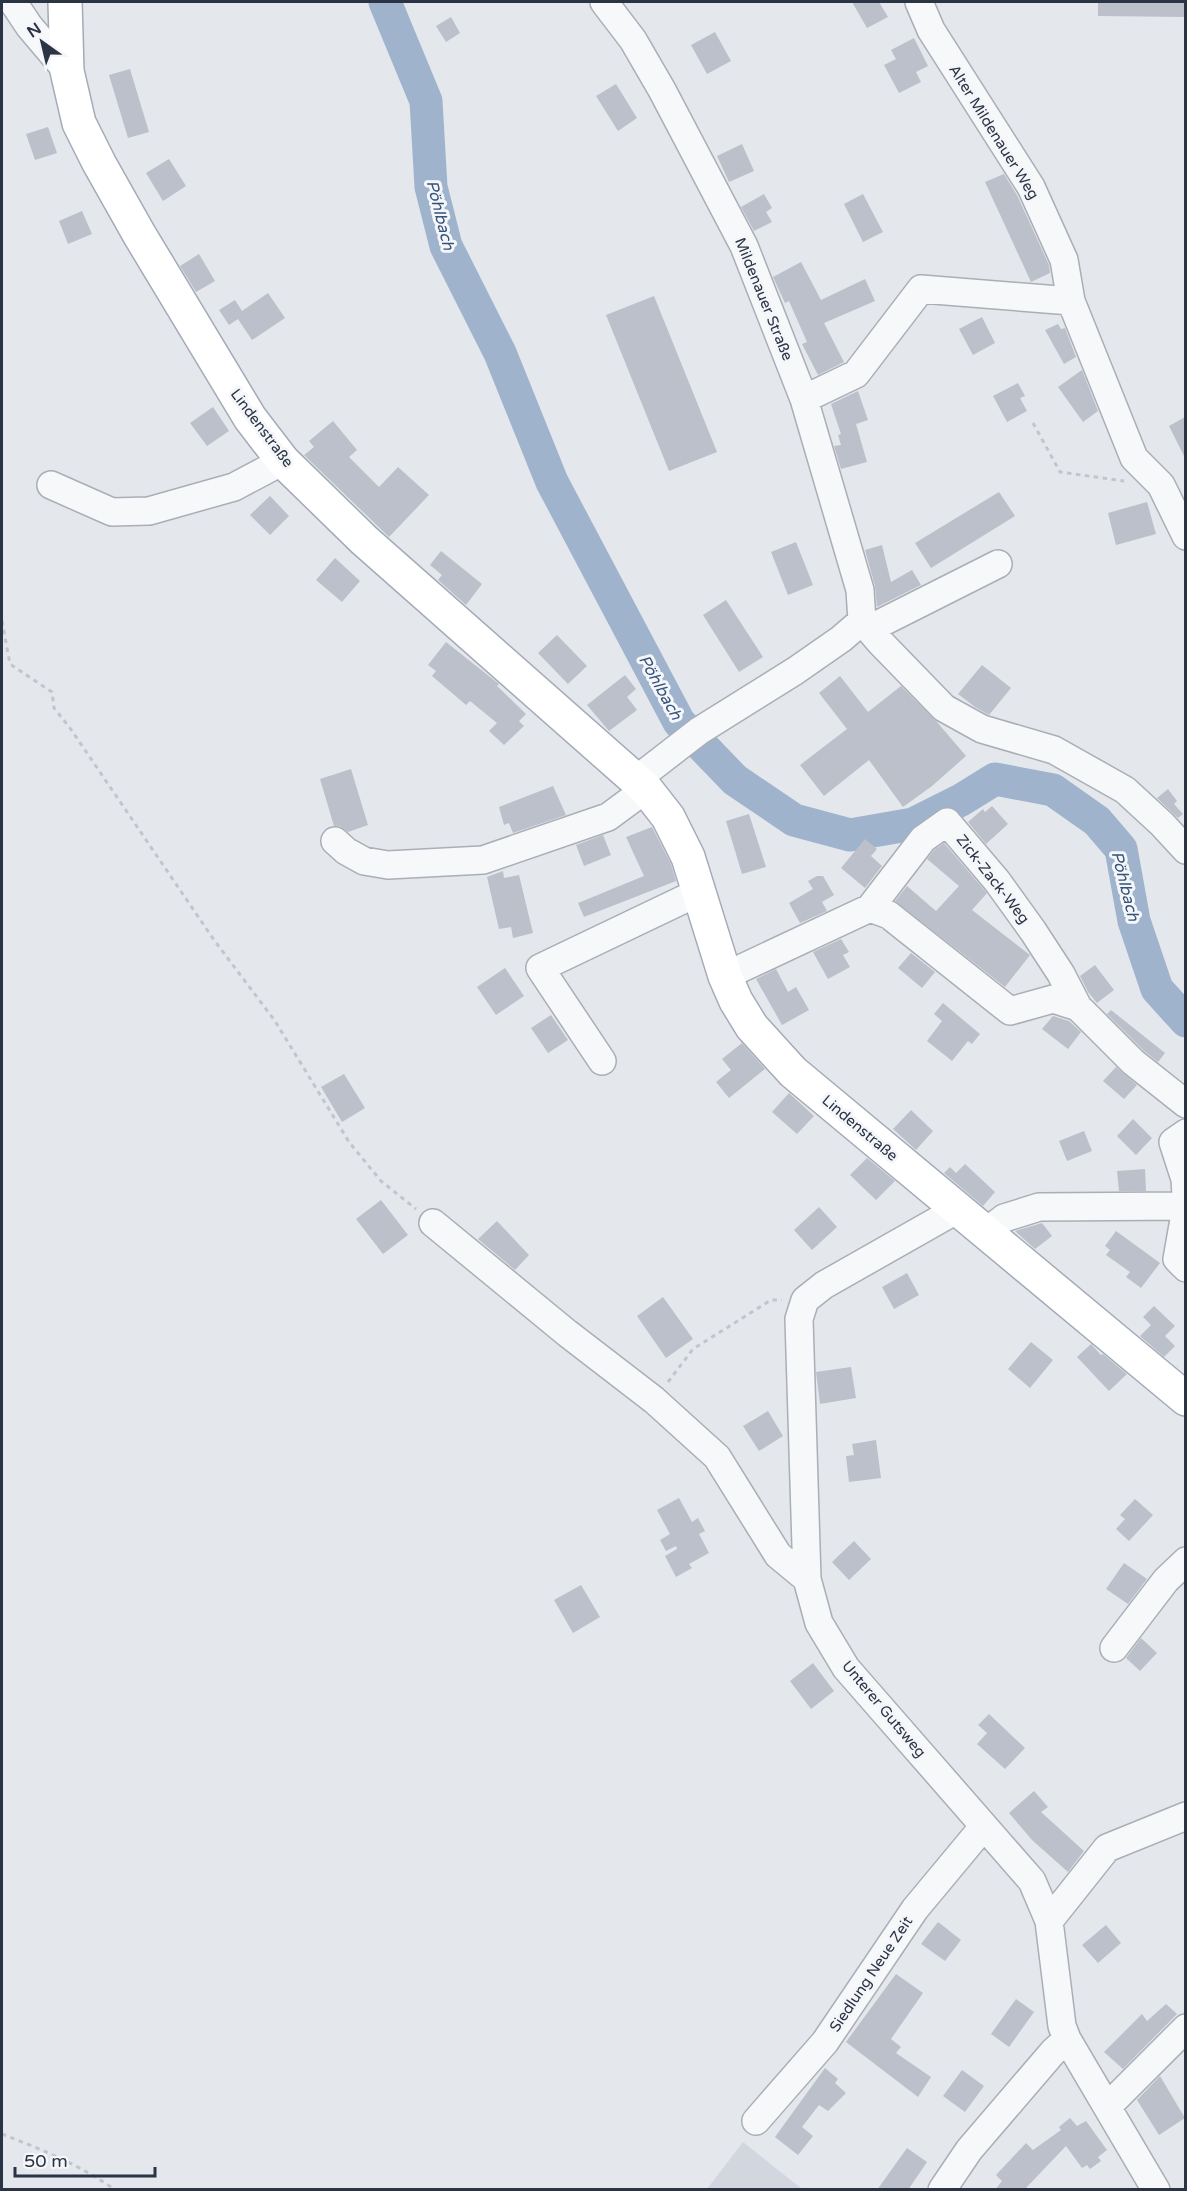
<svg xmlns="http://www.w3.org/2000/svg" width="1187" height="2191" font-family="'Varela Round',sans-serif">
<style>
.built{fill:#d2d6de}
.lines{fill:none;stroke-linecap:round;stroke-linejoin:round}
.river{stroke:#9fb4cc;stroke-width:33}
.building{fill:#bbc0ca}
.minor-casing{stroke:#a9aeb7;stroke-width:30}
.major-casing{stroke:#a3abb8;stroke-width:36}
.path{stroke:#c2c5cb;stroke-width:3;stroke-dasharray:4.5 4.5;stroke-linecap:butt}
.minor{stroke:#f7f8fa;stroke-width:27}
.major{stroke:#fff;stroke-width:33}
.labels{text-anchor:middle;stroke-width:6;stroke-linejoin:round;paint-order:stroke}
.street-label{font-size:15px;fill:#2b3445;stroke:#f4f6f9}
.water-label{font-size:16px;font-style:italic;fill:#34527a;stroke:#f4f6f9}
</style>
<rect width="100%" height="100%" fill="#e4e7ec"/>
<path class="built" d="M743 2142 802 2189H707Z"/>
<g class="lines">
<path class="river" d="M385 2 426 101 431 187 446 246 500 353 552 482 679 722 735 780 794 820 850 835 913 824 961 800 995 779 1053 790 1097 821 1121 849 1134 921 1157 989 1186 1021"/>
</g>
<path class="building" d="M852 2H879L888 17 867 28Z
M1098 2H1185V17L1098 16Z
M451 17 460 33 446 42 436 26Z
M715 32 731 61 707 74 691 45Z
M914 38 928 66 916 72 921 82 899 93 884 65 896 59 891 50Z
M130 69 149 132 128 138 109 75Z
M616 84 637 118 618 131 596 96Z
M48 127 57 153 35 160 26 134Z
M742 144 754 171 729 182 717 156Z
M169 159 186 186 163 201 146 173Z
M1004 174 1017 195 1049 265 1050 273 1031 282 985 182Z
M764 194 772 208 766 212 772 222 754 231 741 207Z
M863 194 883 232 863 242 844 204Z
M82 211 92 234 68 244 59 221Z
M199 254 215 281 196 292 180 266Z
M801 262 821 300 865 279 875 301 824 323 844 362 818 375 802 344 807 342 789 301 785 303 773 277Z
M268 293 285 318 252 340 238 319 229 325 219 310 235 300 242 311Z
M654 296 717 452 669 471 606 315Z
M982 317 995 343 973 355 959 329Z
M1058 324 1061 329 1065 328 1076 357 1064 364 1045 330Z
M1082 370 1098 411 1083 422 1058 387Z
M1018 383 1025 396 1020 398 1027 411 1007 422 993 396Z
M858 391 868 420 856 424 867 462 841 469 834 446 841 445 838 435 841 434 831 404Z
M213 407 229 431 207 446 190 423Z
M1185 417V458L1169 426Z
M333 421 357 450 349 457 379 487 398 467 429 495 389 537 304 455 314 447 309 441Z
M999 492 1015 516 931 568 915 543Z
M270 496 289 516 270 535 250 515Z
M1147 502 1156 534 1116 545 1108 513Z
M796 542 813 585 788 595 771 552Z
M882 545 891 582 912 570 921 585 877 607 875 586 865 550Z
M441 551 482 584 466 605 438 580 442 575 430 565Z
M335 558 360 581 342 602 316 580Z
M726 600 763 657 739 672 703 615Z
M557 635 587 666 568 684 538 653Z
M446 642 499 684 497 686 526 714 519 721 524 726 504 745 489 731 497 723 470 701 466 705 432 676 436 671 428 665Z
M982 665 1011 688 989 715 975 707 958 694Z
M625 675 636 689 627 697 637 710 609 731 587 705Z
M840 676 868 712 901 686 937 722 966 756 932 786 903 807 869 760 824 796 800 765 847 729 819 693Z
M351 769 368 825 348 832 339 826H334L320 779Z
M553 786 566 815 513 833 509 823 504 825 499 807Z
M1168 789 1177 801 1174 804 1183 814 1178 818 1157 798Z
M992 806 1008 824 986 844 968 822 983 809 985 812Z
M749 814 766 867 742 874 726 821Z
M652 827 671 864 676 881 584 917 578 903 644 876 626 837Z
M603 835 611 855 584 866 576 845Z
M865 839 877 849 871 856 882 866 865 888 841 868Z
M944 843 987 893 972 910 1030 955 1005 987 895 901 907 886 936 911 959 886 927 859 934 850Z
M503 871 504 878 519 875 533 933 513 938 511 927 499 929 487 877Z
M817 876H823L834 895 822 902 827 911 800 923 789 903 813 889 808 881Z
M841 939 849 952 843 955 850 967 828 979 813 952Z
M911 953 935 972 922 988 898 968Z
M1095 965 1114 990 1097 1003 1088 992 1080 976Z
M505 968 524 996 496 1015 477 987Z
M776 969 788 992 796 987 809 1010 782 1025 756 979Z
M943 1003 980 1034 972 1044 968 1041 952 1061 927 1041 942 1021 934 1014Z
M1111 1010 1165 1053 1158 1062 1143 1050 1107 1014Z
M551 1015 568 1040 548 1053 531 1028Z
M1053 1016 1069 1021 1081 1032 1068 1049 1042 1029Z
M742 1043 765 1069 729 1098 716 1082 731 1070 722 1059Z
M1116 1067 1137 1085 1124 1099 1103 1081Z
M344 1074 365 1108 342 1122 321 1087Z
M789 1093 814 1116 797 1134 772 1112Z
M911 1110 933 1131 916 1150 893 1129Z
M1133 1119 1152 1138 1136 1155 1117 1136Z
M1084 1131 1092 1151 1067 1161 1059 1141Z
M867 1158 895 1181 876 1200 850 1175Z
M965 1164 995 1192 983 1206 944 1173 950 1167 956 1173Z
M1145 1169 1146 1191H1119L1117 1171Z
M381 1200 408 1235 383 1254 356 1219Z
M819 1207 837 1227 812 1250 794 1230Z
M497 1221 529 1255 515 1270 478 1239Z
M1042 1223 1052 1236 1035 1249 1015 1231Z
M1116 1231 1160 1263 1141 1288 1126 1277 1130 1272 1106 1255 1110 1250 1105 1246Z
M907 1273 919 1295 894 1309 882 1287Z
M663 1297 693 1339 666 1358 637 1316Z
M1154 1306 1175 1326 1165 1336 1175 1346 1164 1357 1140 1336 1151 1325 1143 1317Z
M1031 1342 1053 1360 1030 1388 1008 1369Z
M1091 1344 1101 1355 1103 1354 1127 1374 1109 1391 1077 1357Z
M851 1367 856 1398 820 1404 816 1372Z
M768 1411 783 1436 759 1451 743 1426Z
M876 1440 881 1478 849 1482 846 1456 854 1455 852 1444Z
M679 1498 692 1522 698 1518 705 1531 699 1534 709 1553 689 1564 692 1568 676 1577 665 1556 677 1549 676 1546 666 1551 660 1540 670 1534 657 1510Z
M1135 1499 1153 1515 1129 1541 1116 1529 1125 1519 1120 1515Z
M854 1541 871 1559 849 1580 832 1562Z
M1124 1563 1147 1579 1128 1604 1106 1589Z
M581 1585 600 1617 573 1633 554 1600Z
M1141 1638 1157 1653 1140 1671 1126 1658Z
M813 1663 834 1691 811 1709 790 1681Z
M989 1714 1025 1748 1005 1769 977 1744 987 1733 978 1725Z
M1034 1791 1048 1807 1041 1812 1084 1851 1068 1872 1032 1840 1009 1813Z
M938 1922 961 1940 945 1961 921 1944Z
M1106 1925 1121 1943 1098 1963 1082 1945Z
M896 1974 923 1993 891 2039 901 2047 896 2053 931 2077 918 2097 846 2042Z
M1016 1999 1034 2012 1009 2047 991 2034Z
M1166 2004 1177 2014 1123 2069 1104 2052 1142 2014 1147 2021Z
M825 2068 838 2079 835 2083 846 2093 828 2111 819 2105 802 2127 813 2136 798 2155 775 2137Z
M962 2070 984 2086 965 2112 943 2096Z
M1160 2076 1185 2118 1159 2135 1137 2100Z
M1070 2118 1077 2126 1086 2121 1107 2150 1098 2157 1101 2161 1090 2169 1087 2165 1082 2168 1066 2146 1024 2190H995L1002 2181 996 2175 1026 2143 1033 2150 1061 2130 1059 2127Z
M907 2148 927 2162 908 2190H877Z"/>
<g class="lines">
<g class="minor-casing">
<path id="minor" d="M13 2 29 26 67 71
M604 2 633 40 662 90 744 246 804 399 860 590 862 621 879 641 944 708 982 729 1054 750 1125 790 1162 824 1186 850
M919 2 931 30 1031 187 1064 260 1071 301 1134 458 1161 485 1186 536
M804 399 856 374 921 289 1071 301
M51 485 112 512 149 511 234 487 283 461
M869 629 998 564
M637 779 699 731 795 671 841 639 862 621
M335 841 346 851 364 861 388 865 483 860 608 817 646 789
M870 908 923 839 947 822 997 881 1033 931 1061 974 1078 1007 1133 1062 1186 1104
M725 976 870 908 889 915 1010 1011 1053 999 1078 1007
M602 1061 540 968 699 892
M1186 1133 1173 1142 1185 1179 1186 1196
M1186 1208 1177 1259 1186 1268
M958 1209 824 1285 805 1300 799 1319 807 1579 819 1623 846 1668 1032 1881 1049 1921 1062 2026 1067 2039 1156 2190
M433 1223 567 1333 654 1400 717 1457 778 1555 807 1579
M986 1232 1004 1218 1039 1207 1186 1206
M1114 1648 1166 1580 1186 1561
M1049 1921 1107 1848 1186 1816
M1107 2107 1186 2028
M756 2121 825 2042 915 1909 984 1826
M942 2190 969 2150 1053 2052 1067 2039"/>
</g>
<g class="major-casing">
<path id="major" d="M65 2 67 71 79 123 99 163 139 234 250 418 283 461 364 540 646 789 668 817 688 857 725 976 736 1001 752 1027 793 1072 1186 1399"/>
</g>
<path class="path" d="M1033 423 1060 472 1124 481
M2 621 10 664 52 692 54 708 70 728 214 940 275 1021 349 1142 381 1181 416 1209
M668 1382 693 1349 771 1300H782
M2 2134C40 2149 81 2165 115 2190"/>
<use href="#minor" class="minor"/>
<use href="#major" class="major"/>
</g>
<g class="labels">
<g class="street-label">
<text transform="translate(994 132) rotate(58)" y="5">Alter Mildenauer Weg</text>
<text transform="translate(764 299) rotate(68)" y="5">Mildenauer Straße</text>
<text transform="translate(262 428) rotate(53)" y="5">Lindenstraße</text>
<text transform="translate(993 879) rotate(52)" y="5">Zick-Zack-Weg</text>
<text transform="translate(860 1128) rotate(40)" y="5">Lindenstraße</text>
<text transform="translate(884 1709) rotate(50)" y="5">Unterer Gutsweg</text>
<text transform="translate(871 1974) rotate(-56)" y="5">Siedlung Neue Zeit</text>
</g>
<g class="water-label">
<text transform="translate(441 215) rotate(76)" y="6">Pöhlbach</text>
<text transform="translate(661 687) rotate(61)" y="6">Pöhlbach</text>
<text transform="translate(1126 886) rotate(76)" y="6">Pöhlbach</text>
</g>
</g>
<rect width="1187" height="2191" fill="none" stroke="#2b3445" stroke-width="6"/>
<g transform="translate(42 42) rotate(326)" stroke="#f4f6f9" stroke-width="4.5" paint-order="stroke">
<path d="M0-4.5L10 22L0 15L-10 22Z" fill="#2b3445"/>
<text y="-9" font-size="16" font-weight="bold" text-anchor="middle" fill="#2b3445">N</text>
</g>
<path d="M15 2167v9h140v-9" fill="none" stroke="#2b3445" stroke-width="3"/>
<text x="24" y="2167" font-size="18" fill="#2b3445" stroke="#f4f6f9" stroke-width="4.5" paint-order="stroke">50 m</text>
</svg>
